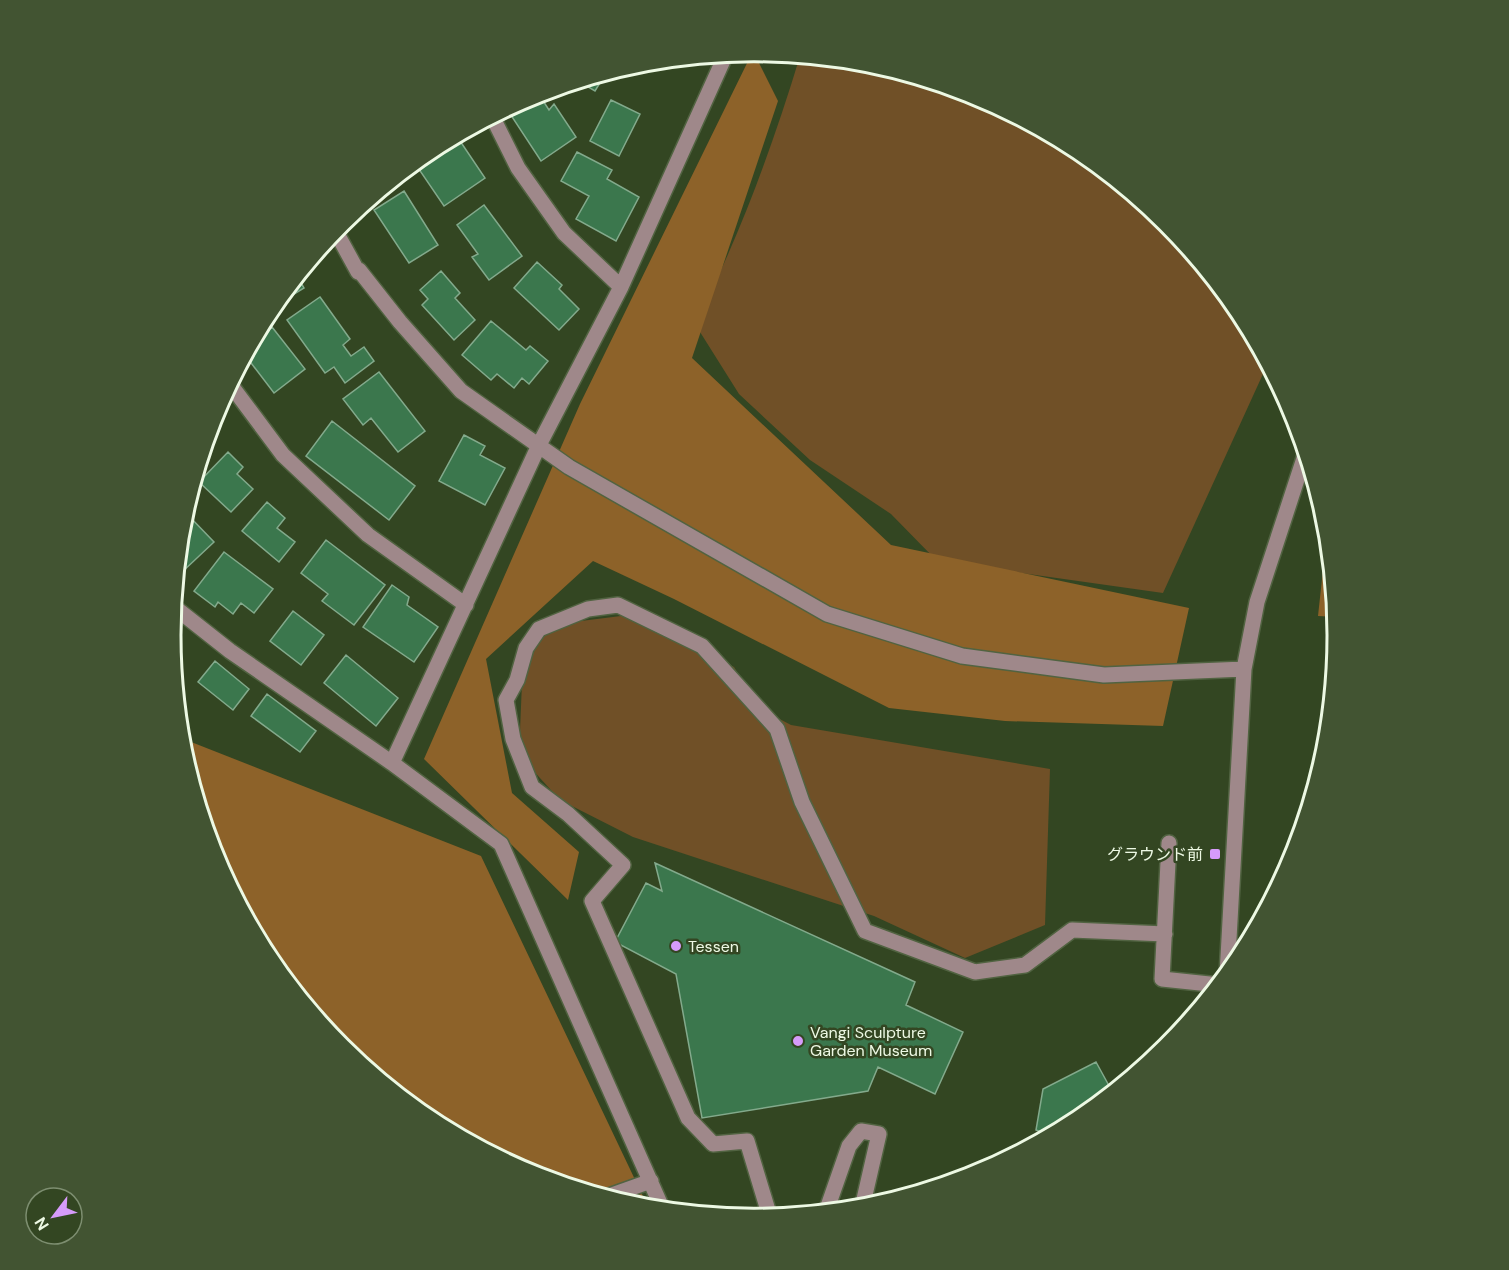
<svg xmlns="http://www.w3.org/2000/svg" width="1509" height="1270" font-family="'DM Sans','Noto Sans JP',sans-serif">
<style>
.green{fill:#705027}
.forest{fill:#8d6229}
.building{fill:#3b774d;stroke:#83aa8c;stroke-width:1.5}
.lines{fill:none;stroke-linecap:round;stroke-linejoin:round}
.minor-casing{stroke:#516341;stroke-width:18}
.minor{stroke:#9f888a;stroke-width:15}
.poi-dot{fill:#d69bfa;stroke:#334622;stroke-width:2}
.labels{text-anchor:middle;stroke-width:5;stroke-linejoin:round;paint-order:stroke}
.poi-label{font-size:16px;fill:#edf9e4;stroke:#334622;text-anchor:start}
.rim{fill:none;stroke:#edf9e4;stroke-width:3}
</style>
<rect width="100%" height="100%" fill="#334622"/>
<path class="green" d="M800 56 869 62 978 96 1079 150 1168 222 1240 311 1268 363 1163 593 937 561 891 514 810 460 739 394 695 324C739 238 772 148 800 56Z
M637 614 734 667 757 707 791 725 1050 769 1045 925 965 958 874 916 633 837 560 800 519 755 523 658 549 625Z"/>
<path class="forest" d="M753 51 778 101 692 358 891 545 1189 608 1163 726 1005 721 889 708 674 599 593 561 486 659 512 793 579 852 568 900 424 759 580 404Z
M1328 524 1337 617 1318 616Z
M181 738 481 856 649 1209 531 1174 430 1120 341 1048 269 959 215 858Z"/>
<path class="building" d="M606 73 595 91 578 81Z
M538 93 549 110 554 104 576 137 541 161 507 109Z
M611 100 640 114 619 156 590 141Z
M456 135 485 178 444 206 414 162 430 149Z
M577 152 612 170 607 179 639 197 616 241 576 219 589 196 561 181Z
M404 191 438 245 409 263 374 210Z
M484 205 522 256 489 280 472 257 478 254 457 225Z
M537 262 562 285 559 289 579 309 559 330 514 288Z
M441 271 460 293 455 298 475 320 454 340 422 305 428 299 420 290Z
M297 276 304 288 273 307H272Z
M320 297 350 339 343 345 351 356 364 347 374 361 345 383 334 367 325 373 287 320Z
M491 321 526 350 530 346 548 361 529 384 522 378 514 388 497 374 491 380 462 355Z
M272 327 305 369 274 393 245 355 251 344Z
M379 372 425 431 398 452 371 418 363 425 343 399Z
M332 421 415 486 389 520 306 456Z
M464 435 485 446 480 455 505 468 485 505 439 481Z
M228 452 243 467 237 474 253 489 231 512 199 482Z
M267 502 285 518 277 528 295 542 279 562 242 531Z
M188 515 214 542 180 574 177 570 182 521Z
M326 540 385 585 354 625 322 601 328 594 301 573Z
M224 552 273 589 254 613 241 603 233 614 218 602 215 607 194 591Z
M392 585 409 597 407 605 438 627 414 662 363 627Z
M293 611 324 635 301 665 270 641Z
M346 655 398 698 376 726 324 683Z
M215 661 249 689 233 710 198 682Z
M267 694 316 731 300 752 251 716Z
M655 863 915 982 906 1005 963 1032 935 1094 878 1067 868 1091 702 1118 676 974 615 942 646 883 662 891Z
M1096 1062 1113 1093 1079 1121 1051 1136 1036 1130 1043 1089Z"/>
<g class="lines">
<g class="minor-casing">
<path id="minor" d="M492 116 518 168 564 233 621 287
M335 230 358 272 359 270 400 322 461 391 569 467 827 614 962 656 1104 675 1244 669
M230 384 283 455 368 535 466 605
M173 606 230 651 392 763 501 844 663 1210
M392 763 540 443 621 287 726 54
M1169 843 1162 979 1219 985
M1227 975 1244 669 1257 602 1306 452
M606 1197 651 1181
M826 1212 849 1146 861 1131 879 1134 862 1208
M770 1217 747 1141 713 1144 688 1118 592 901 623 865 568 814 532 787 513 739 506 700 517 680 526 648 539 629 588 609 618 605 702 646 777 729 802 802 865 931 975 972 1025 965 1072 930 1165 934"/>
</g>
<use href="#minor" class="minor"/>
</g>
<g class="poi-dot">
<rect x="1209" y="848" width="12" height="12" rx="3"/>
<circle cx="676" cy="946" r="6"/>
<circle cx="798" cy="1041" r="6"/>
</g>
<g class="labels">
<g class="poi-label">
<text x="1203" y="860" text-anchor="end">グラウンド前</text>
<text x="688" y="952">Tessen</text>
<text x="810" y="1038">Vangi Sculpture<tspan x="810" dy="18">Garden Museum</tspan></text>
</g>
</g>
<path d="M0 0H1509V1270H0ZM181 635a573 573 0 1 1 1146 0a573 573 0 1 1-1146 0Z" fill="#425432" fill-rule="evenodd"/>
<path class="rim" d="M181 635a573 573 0 1 1 1146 0a573 573 0 1 1-1146 0Z"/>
<g transform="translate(54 1216) rotate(238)"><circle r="28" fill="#334622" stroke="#7d8e70" stroke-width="1.5"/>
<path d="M0-4.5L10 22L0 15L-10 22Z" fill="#d69bfa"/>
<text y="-9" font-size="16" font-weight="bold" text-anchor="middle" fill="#edf9e4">N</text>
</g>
</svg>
